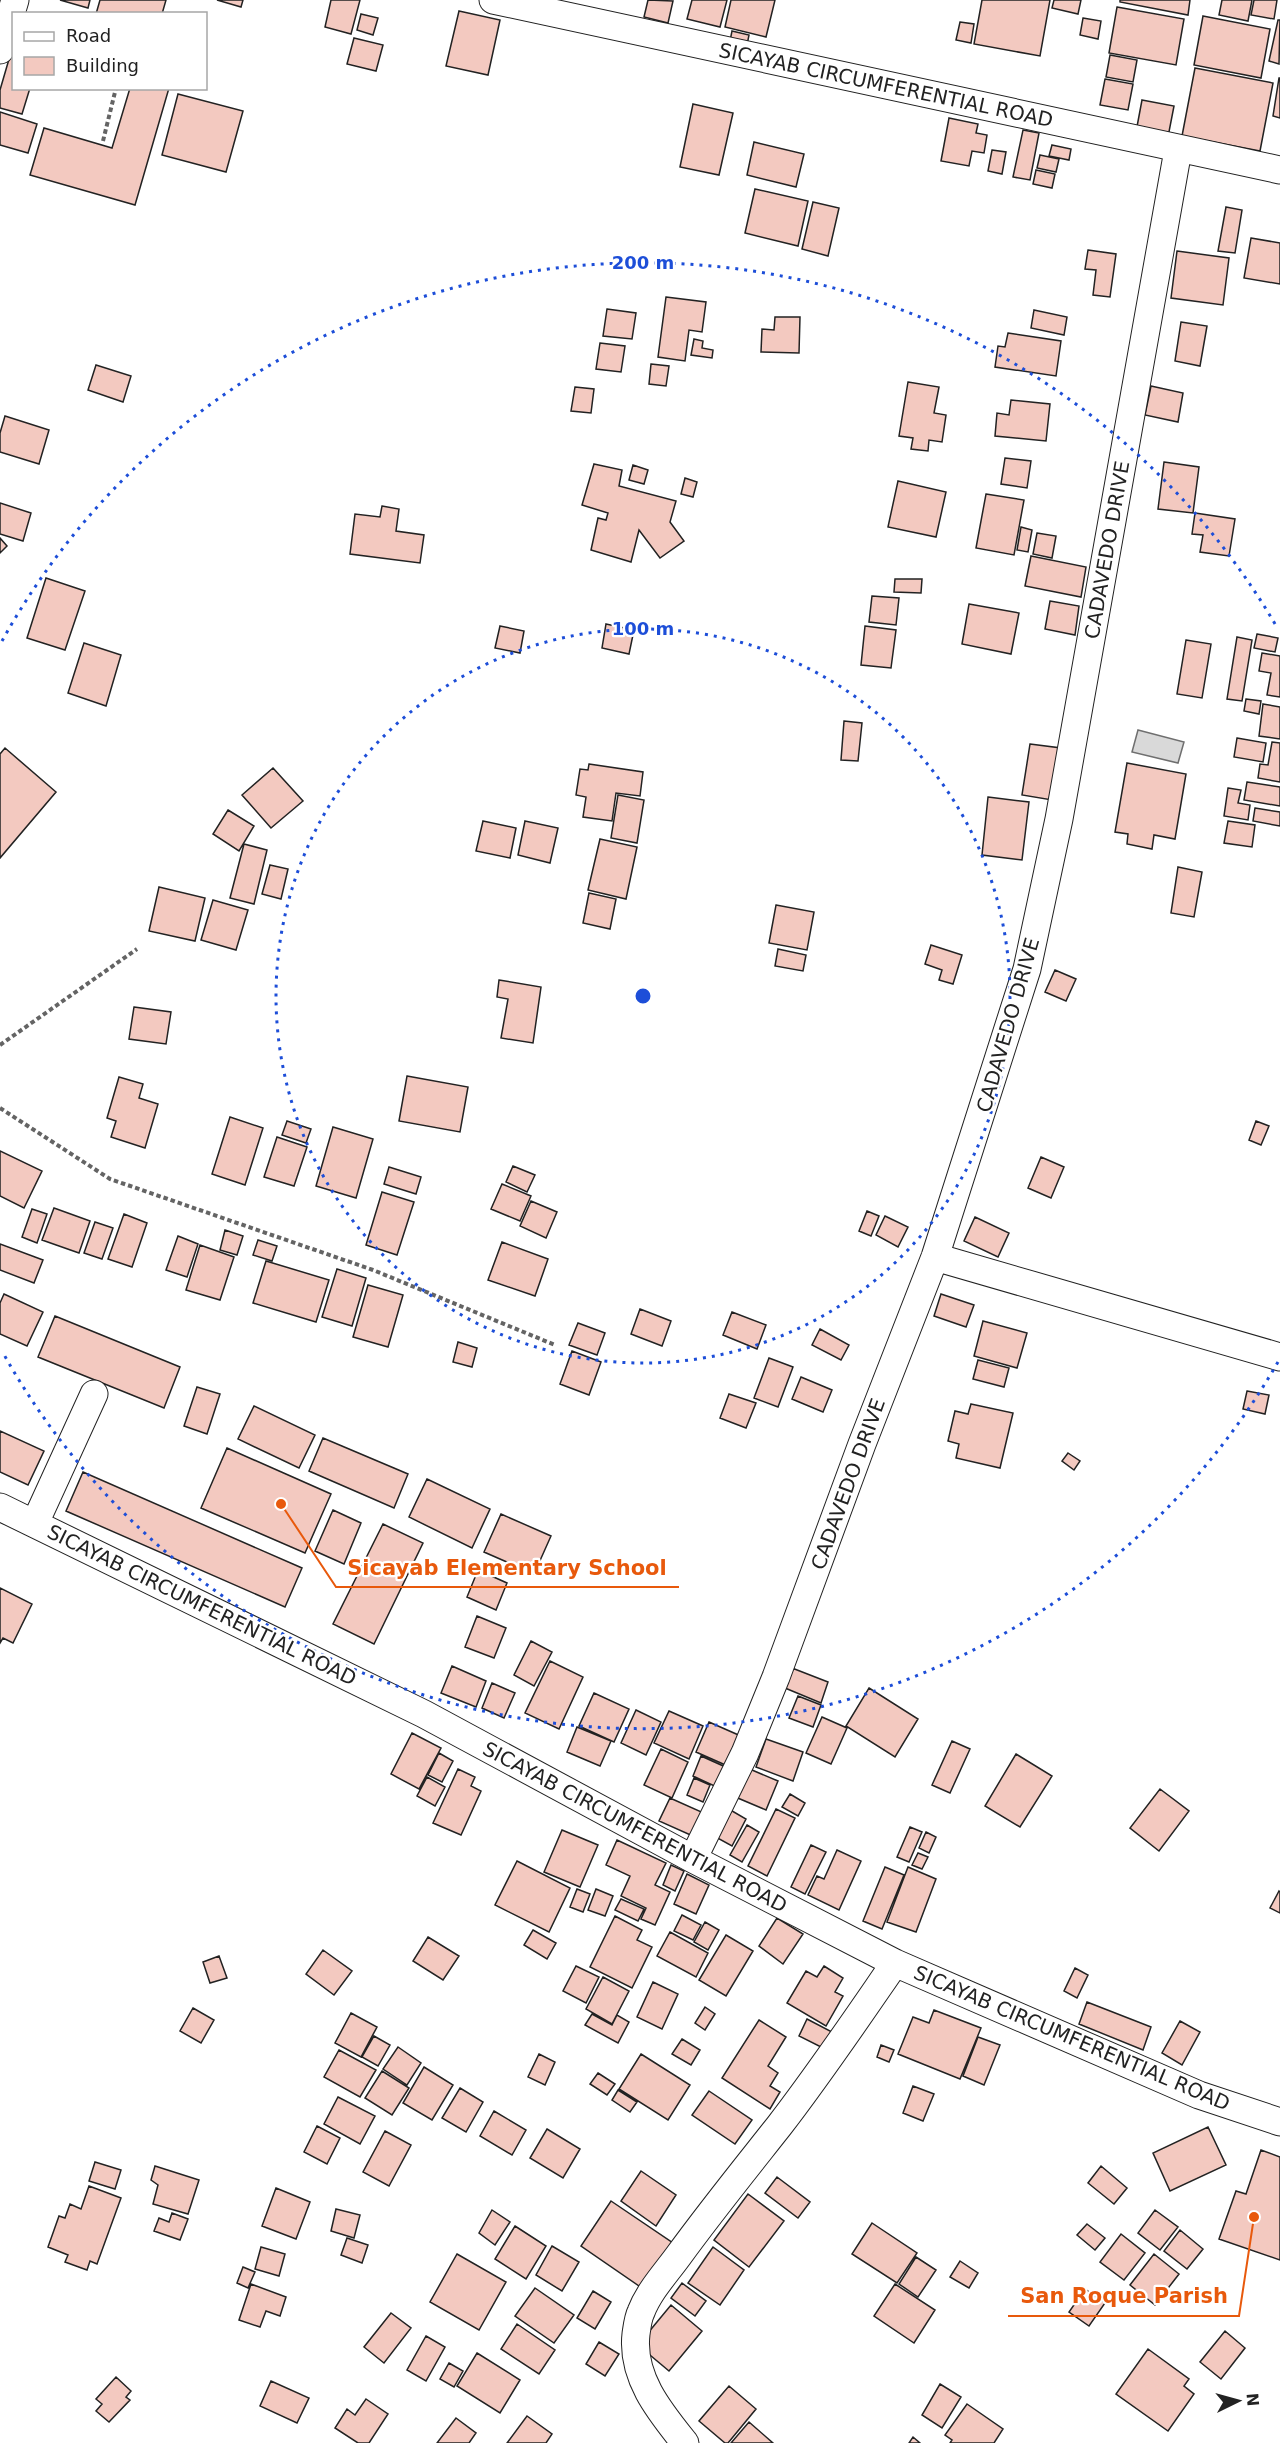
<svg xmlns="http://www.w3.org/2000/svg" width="1280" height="2443" font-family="'DejaVu Sans',sans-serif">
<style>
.water{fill:#d9d9d9;stroke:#6f6f6f;stroke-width:1.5}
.building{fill:#f3c9c0;stroke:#222;stroke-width:1.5}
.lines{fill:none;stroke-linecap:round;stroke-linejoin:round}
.minor-casing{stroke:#222;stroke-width:29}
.path{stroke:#646464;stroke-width:4;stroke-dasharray:4.5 3;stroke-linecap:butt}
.minor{stroke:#fff;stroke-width:27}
.ring{fill:none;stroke:#1d4ed8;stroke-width:3;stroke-dasharray:3 6}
.labels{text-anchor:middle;stroke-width:4.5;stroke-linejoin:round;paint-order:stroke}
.street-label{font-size:20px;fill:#222;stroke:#fff}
.centre{fill:#1d4ed8;stroke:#fff;stroke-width:3}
.ring-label{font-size:18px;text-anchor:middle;font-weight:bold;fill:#1d4ed8;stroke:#fff;stroke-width:4.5;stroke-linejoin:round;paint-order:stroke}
.leader{fill:none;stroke:#e8590c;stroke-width:2}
.callout-dot{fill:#e8590c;stroke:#fff;stroke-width:2}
.callout-label{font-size:21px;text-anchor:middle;font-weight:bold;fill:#e8590c;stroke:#fff;stroke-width:4.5;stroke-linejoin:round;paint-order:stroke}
</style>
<rect width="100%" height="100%" fill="#fff"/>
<path class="water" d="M1138 730 1184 742 1178 763 1132 752Z"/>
<path class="building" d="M60 0H90L88 8Z
M100 0H166L162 14H96Z
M217 0H243L241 7Z
M331 0H360L351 34 325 27Z
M648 0 673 1 668 23 644 17Z
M692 0H727L720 27 687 19Z
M731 0H775L766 37 725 27Z
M982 0H1050L1040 56 974 44Z
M1054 0H1081L1078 14 1052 8Z
M1120 0H1190L1188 15 1120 2Z
M1222 0H1252L1248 21 1219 15Z
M1254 0H1277L1274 19 1251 15Z
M1117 7 1184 19 1176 65 1109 53Z
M459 11 500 20 488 75 446 66Z
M361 14 378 18 373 35 357 30Z
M1203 16 1270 29 1261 78 1194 65Z
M1083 18 1101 21 1098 39 1080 35Z
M1278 20H1280L1279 64 1269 61Z
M960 22 974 24 971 43 956 40Z
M732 31 749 35 747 45 730 41Z
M354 38 383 45 376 71 347 64Z
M14 42V88H30L22 114 0 108V90Z
M1110 55 1137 60 1133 82 1106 77Z
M1195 68 1273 83 1260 151 1182 136Z
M1279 78H1280V118L1273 116Z
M1105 79 1133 84 1128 110 1100 105Z
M130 88H169L135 205 30 175 44 128 112 148Z
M178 94 243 111 226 172 162 155Z
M1142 100 1174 106 1168 137 1136 132Z
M693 104 733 113 719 175 680 167Z
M0 112 37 124 28 153 0 145Z
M949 118 978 124 976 133 987 135 984 153 972 151 969 166 941 161Z
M1023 130 1039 133 1030 180 1013 177Z
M754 142 804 154 796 187 747 175Z
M1052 145 1071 149 1069 160 1049 156Z
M992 150 1006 152 1002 174 988 171Z
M1040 155 1059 159 1056 172 1037 168Z
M1036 170 1055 174 1052 188 1033 184Z
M755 189 808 201 798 246 745 233Z
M813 202 839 208 828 256 802 249Z
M1226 207 1242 210 1235 253 1218 251Z
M1251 238 1280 243V284L1244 278Z
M1088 250 1116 254 1110 297 1093 295 1096 270 1085 269Z
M1177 251 1229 258 1223 305 1171 298Z
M666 297 706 302 702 332 689 330 685 361 658 357Z
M607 309 636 313 632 339 603 336Z
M1034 310 1067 317 1064 335 1031 328Z
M775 317H800L799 353 761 352 762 329 774 330Z
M1181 322 1207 326 1200 366 1175 361Z
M1008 333 1061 341 1056 376 995 367 998 346 1005 347Z
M694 339 703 341 702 348 713 350 712 358 691 355Z
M600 343 625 346 621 372 596 369Z
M651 364 669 366 666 386 649 384Z
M96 365 131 376 123 402 88 390Z
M908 382 939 387 934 413 946 415 942 442 929 440 928 451 911 449 913 438 899 436Z
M1151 386 1183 393 1178 422 1145 415Z
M575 387 594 389 591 413 571 411Z
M1011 400 1050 404 1046 441 995 436 997 413 1009 415Z
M5 416 49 430 39 464 0 452V433Z
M1005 458 1031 461 1027 488 1001 484Z
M1164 462 1199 467 1193 513 1158 509Z
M594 464 622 470 619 486 676 501 670 522 684 541 660 558 639 530 631 562 591 550 598 518 606 520 608 513 582 505Z
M633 465 648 470 644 484 629 480Z
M685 478 697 482 693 497 681 494Z
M898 481 946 492 936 537 888 527Z
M986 494 1024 500 1014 555 976 548Z
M0 503 31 513 23 541 0 534Z
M382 506 399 509 396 531 424 535 420 563 350 554 355 514 380 517Z
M1195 513 1235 519 1229 556 1200 552 1203 535 1192 534Z
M1021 527 1032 530 1028 552 1017 550Z
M1037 533 1056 536 1052 558 1033 554Z
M0 538 7 546 0 553Z
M1031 556 1086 567 1081 597 1025 586Z
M46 578 85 591 65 650 27 638Z
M895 579H922L921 593 894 592Z
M872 596 899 598 896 625 869 622Z
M1050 601 1079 606 1075 635 1045 629Z
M969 604 1019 613 1011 654 962 644Z
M606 624 634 630 629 654 602 648Z
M500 626 524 631 520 653 495 648Z
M865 626 896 630 891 668 861 665Z
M1257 634 1278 638 1275 652 1254 648Z
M1237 637 1252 640 1242 701 1227 699Z
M1186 640 1211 644 1202 698 1177 694Z
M84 643 121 655 106 706 68 693Z
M1262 653 1280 656V697L1267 695 1271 673 1259 671Z
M1246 699 1261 701 1259 714 1244 711Z
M1263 704 1280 707V739L1259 736Z
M844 721 862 723 858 761 841 760Z
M1237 738 1266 743 1263 762 1234 757Z
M1272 742 1280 743V782L1258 778 1260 764 1268 765Z
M1030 744 1061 748 1052 800 1022 795Z
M5 748 56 792 0 858V754Z
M1127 763 1186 774 1175 839 1154 835 1152 849 1127 844 1128 834 1115 832Z
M589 764 643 772 640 796 616 793 612 821 583 817 586 797 576 795 580 769 588 770Z
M273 768 303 801 271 828 242 795Z
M1247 782 1280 787V806L1244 800Z
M1228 788 1241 790 1238 803 1250 805 1248 820 1224 816Z
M618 795 644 800 637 843 611 838Z
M988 797 1029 802 1022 860 982 855Z
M1255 808 1280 812V826L1253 821Z
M228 810 254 826 239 851 213 834Z
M483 821 516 828 510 858 476 851Z
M525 821 558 828 550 863 518 855Z
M1228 821 1255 825 1252 847 1224 843Z
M600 839 637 847 626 899 588 890Z
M244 844 267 850 254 904 230 898Z
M270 865 288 869 281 899 262 894Z
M1178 867 1202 872 1194 917 1171 913Z
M159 887 205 898 195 941 149 931Z
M589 893 616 899 610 929 583 923Z
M213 900 248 910 236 950 201 940Z
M776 905 814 912 807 950 769 943Z
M931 945 962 955 953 984 939 980 942 970 925 964Z
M778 949 806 955 803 971 775 966Z
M1055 970 1076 979 1066 1001 1045 992Z
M499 980 541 987 533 1043 501 1038 508 999 497 997Z
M134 1007 171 1012 166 1044 129 1039Z
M407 1076 468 1087 460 1132 399 1121Z
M119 1077 143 1084 139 1098 158 1104 145 1148 111 1137 116 1121 107 1118Z
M230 1117 263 1128 245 1185 212 1174Z
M287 1121 311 1129 306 1143 282 1135Z
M1256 1121 1269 1126 1261 1145 1249 1140Z
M333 1127 373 1139 356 1198 316 1186Z
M277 1137 307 1147 294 1186 264 1177Z
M0 1151 42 1171 24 1208 0 1196Z
M1041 1157 1064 1167 1051 1198 1028 1188Z
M513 1166 535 1175 527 1192 506 1182Z
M389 1167 421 1177 416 1194 384 1184Z
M502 1184 531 1196 520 1221 491 1209Z
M382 1192 414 1202 397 1255 366 1245Z
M531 1201 557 1212 546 1238 520 1226Z
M54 1208 90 1221 79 1253 42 1240Z
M32 1209 47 1214 37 1243 22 1237Z
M867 1211 879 1216 871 1236 859 1231Z
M124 1214 147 1223 132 1267 108 1259Z
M885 1216 908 1227 898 1247 876 1235Z
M975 1217 1009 1233 998 1257 964 1241Z
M95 1222 113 1228 102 1259 84 1253Z
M225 1230 243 1236 237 1255 220 1250Z
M178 1236 198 1244 187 1277 166 1270Z
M258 1240 277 1246 272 1261 253 1255Z
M502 1242 548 1259 535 1296 488 1280Z
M0 1244 43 1260 34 1283 0 1270Z
M200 1245 234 1257 220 1300 186 1290Z
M266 1261 329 1280 316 1322 253 1303Z
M337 1269 366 1278 352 1326 322 1317Z
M368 1285 403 1295 388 1347 353 1337Z
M4 1294 43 1312 27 1346 0 1334V1303Z
M941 1294 974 1305 966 1327 934 1316Z
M640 1309 671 1321 662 1346 631 1334Z
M732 1312 766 1325 757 1349 723 1335Z
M55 1316 180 1367 164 1408 38 1357Z
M983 1321 1027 1333 1017 1368 974 1356Z
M578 1323 605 1333 597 1355 569 1345Z
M820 1329 849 1345 841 1360 812 1345Z
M458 1342 477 1348 472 1367 453 1362Z
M572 1351 601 1362 589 1395 560 1384Z
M769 1358 793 1367 778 1407 754 1398Z
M978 1360 1009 1368 1004 1387 973 1379Z
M801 1377 832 1390 823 1412 792 1399Z
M197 1387 220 1394 207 1434 184 1426Z
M1247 1391 1269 1395 1265 1414 1243 1409Z
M729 1394 756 1403 746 1428 720 1418Z
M971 1404 1013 1413 1000 1468 956 1458 959 1444 948 1441 955 1411 968 1414Z
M254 1406 315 1435 299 1468 238 1439Z
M0 1431 44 1451 28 1485 0 1472Z
M323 1438 408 1474 394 1508 309 1471Z
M227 1448 331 1494 305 1553 201 1508Z
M1068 1453 1080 1461 1074 1470 1062 1461Z
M83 1472 302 1568 285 1607 66 1511Z
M427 1479 490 1509 472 1548 409 1517Z
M333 1510 361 1523 344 1564 315 1551Z
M501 1514 551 1536 534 1574 484 1552Z
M383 1524 423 1543 374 1644 333 1624Z
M478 1570 507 1583 496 1610 467 1597Z
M0 1588 32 1604 13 1643 3 1638 0 1643Z
M477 1616 506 1628 494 1658 465 1647Z
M531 1641 552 1652 534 1686 514 1675Z
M550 1661 583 1677 559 1729 525 1713Z
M452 1666 486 1681 476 1707 441 1693Z
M792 1668 828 1682 821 1703 785 1688Z
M492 1683 515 1693 504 1718 482 1708Z
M869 1688 918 1719 895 1757 846 1726Z
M594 1693 629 1709 614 1742 579 1726Z
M798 1696 821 1705 813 1727 789 1718Z
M636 1710 661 1722 646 1755 621 1743Z
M669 1711 703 1726 689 1759 654 1743Z
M822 1717 847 1728 831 1764 806 1753Z
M709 1722 743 1737 730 1767 696 1752Z
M577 1727 611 1741 600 1766 567 1752Z
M412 1733 441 1748 419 1789 391 1774Z
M766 1739 803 1752 793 1781 756 1767Z
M952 1741 970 1749 950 1793 932 1785Z
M661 1749 688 1762 672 1798 644 1785Z
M439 1753 453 1761 442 1782 428 1775Z
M1016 1754 1052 1776 1020 1827 985 1806Z
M701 1756 730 1769 721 1789 693 1776Z
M745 1767 778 1781 766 1810 733 1796Z
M458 1769 475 1777 471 1786 481 1791 461 1835 433 1823Z
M427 1777 445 1787 435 1806 417 1796Z
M694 1778 710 1785 703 1802 687 1795Z
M1160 1789 1189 1811 1159 1851 1130 1828Z
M790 1794 805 1803 798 1816 782 1807Z
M670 1798 706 1814 695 1837 659 1821Z
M727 1808 746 1819 732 1846 712 1835Z
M776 1809 795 1818 767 1876 748 1866Z
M747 1825 759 1832 742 1862 730 1855Z
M910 1827 922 1832 909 1862 897 1857Z
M562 1830 598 1845 580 1887 544 1872Z
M926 1832 936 1837 929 1853 919 1848Z
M617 1840 666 1863 655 1885 670 1892 655 1925 641 1919 646 1908 621 1896 630 1876 606 1865Z
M811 1845 826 1852 805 1894 791 1887Z
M837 1850 861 1861 839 1910 808 1895 817 1876 824 1879Z
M918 1853 928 1857 922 1869 912 1865Z
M517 1861 570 1888 549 1932 495 1905Z
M671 1865 684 1871 675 1891 663 1885Z
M885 1867 904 1875 882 1929 863 1921Z
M908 1867 936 1879 916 1932 887 1922Z
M687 1874 709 1885 696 1914 674 1904Z
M577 1889 590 1894 583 1912 570 1907Z
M596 1889 613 1896 605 1916 588 1910Z
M1279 1891 1280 1892V1913L1270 1908Z
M621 1899 644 1909 638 1921 615 1910Z
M682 1915 701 1925 693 1940 674 1931Z
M615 1916 642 1930 637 1940 652 1947 632 1988 590 1967Z
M777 1918 803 1934 783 1964 759 1946Z
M705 1922 719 1930 708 1950 694 1942Z
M533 1930 556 1943 547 1959 524 1945Z
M670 1932 708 1953 696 1977 657 1956Z
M726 1935 753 1951 726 1996 699 1980Z
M428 1937 459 1956 443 1980 413 1961Z
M323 1950 352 1971 334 1995 306 1974Z
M219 1956 227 1978 210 1983 203 1962Z
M576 1966 599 1977 586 2003 563 1991Z
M824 1966 843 1978 835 1992 843 1996 826 2026 787 2003 806 1971 817 1977Z
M1075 1968 1088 1975 1077 1998 1064 1991Z
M603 1977 629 1991 612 2024 586 2009Z
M653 1982 678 1994 662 2029 637 2017Z
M1087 2002 1151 2027 1143 2050 1079 2024Z
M705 2007 715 2014 705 2030 695 2023Z
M193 2008 214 2020 201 2043 180 2031Z
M934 2010 981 2028 960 2079 898 2054 913 2017 929 2023Z
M351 2013 377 2027 361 2057 335 2043Z
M592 2014 612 2025 617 2015 629 2022 618 2043 585 2025Z
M807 2019 832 2032 823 2048 799 2036Z
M759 2020 786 2037 768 2066 778 2073 770 2086 780 2092 770 2109 722 2078Z
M1180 2021 1200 2032 1182 2065 1162 2053Z
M374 2036 390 2045 378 2066 362 2057Z
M978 2037 1000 2045 984 2085 963 2076Z
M682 2039 700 2050 691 2065 672 2054Z
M881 2045 894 2050 889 2062 877 2057Z
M398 2047 421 2063 407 2085 383 2069Z
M339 2050 376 2070 360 2097 324 2077Z
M539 2054 555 2062 545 2085 528 2077Z
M641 2054 690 2085 668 2120 619 2089Z
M424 2067 453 2085 432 2120 403 2103Z
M382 2071 409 2088 392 2115 365 2098Z
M598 2073 615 2084 607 2095 590 2084Z
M913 2086 934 2094 923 2121 903 2113Z
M460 2088 483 2102 466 2132 442 2118Z
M618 2090 637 2102 630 2112 612 2100Z
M709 2091 752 2120 735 2144 692 2115Z
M338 2097 375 2116 360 2144 324 2124Z
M494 2111 526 2130 512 2155 480 2136Z
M317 2126 340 2138 327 2164 304 2152Z
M1208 2127 1226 2165 1170 2191 1153 2153Z
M547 2129 580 2149 563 2178 530 2158Z
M385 2131 411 2145 389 2186 363 2172Z
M1261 2150 1280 2157V2260L1219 2239 1236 2191 1246 2194Z
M95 2162 121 2170 115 2189 89 2181Z
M155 2166 199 2180 188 2214 153 2204 158 2185 151 2180Z
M1101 2166 1127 2188 1114 2204 1088 2183Z
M641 2171 676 2195 656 2226 621 2201Z
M777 2177 810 2202 798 2218 765 2193Z
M89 2186 121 2198 97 2264 90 2261 87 2270 65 2262 68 2255 48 2247 59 2216 65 2218 70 2204 81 2209Z
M276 2188 310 2202 296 2239 262 2226Z
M748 2194 784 2221 749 2267 714 2240Z
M611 2201 673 2243 642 2288 581 2246Z
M336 2209 360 2215 354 2238 331 2231Z
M492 2210 510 2222 495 2245 479 2233Z
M1155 2210 1178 2227 1160 2250 1138 2233Z
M172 2213 188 2219 180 2240 154 2231 159 2218 169 2222Z
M872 2223 917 2253 897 2283 852 2254Z
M1087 2224 1105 2238 1095 2250 1077 2235Z
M515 2226 546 2246 526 2279 495 2259Z
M1180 2230 1203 2249 1187 2269 1164 2251Z
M1121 2234 1145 2253 1124 2280 1100 2262Z
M347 2238 368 2245 362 2263 341 2255Z
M552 2246 579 2262 562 2291 536 2275Z
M261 2247 285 2254 279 2276 255 2269Z
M713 2247 744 2270 720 2305 688 2283Z
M457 2254 506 2282 479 2330 430 2302Z
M1154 2254 1179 2274 1155 2305 1130 2285Z
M916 2257 936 2270 918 2297 899 2284Z
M960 2261 978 2273 969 2288 950 2277Z
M243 2267 255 2272 248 2288 237 2283Z
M682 2283 706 2301 695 2316 671 2298Z
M251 2284 286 2297 280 2316 266 2311 260 2327 239 2320Z
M895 2284 935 2310 914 2343 874 2316Z
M535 2288 574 2315 554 2343 515 2316Z
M1085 2289 1105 2303 1089 2326 1069 2312Z
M593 2291 611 2302 595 2329 577 2318Z
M671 2305 702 2331 669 2371 638 2345Z
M391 2313 411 2328 384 2363 364 2347Z
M517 2324 555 2350 539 2374 501 2349Z
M1225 2331 1245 2348 1221 2379 1200 2362Z
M426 2336 445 2347 426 2381 407 2370Z
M599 2342 619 2354 605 2376 586 2364Z
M1148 2349 1189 2379 1184 2386 1194 2394 1168 2431 1116 2394Z
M477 2353 520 2380 500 2413 457 2386Z
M449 2363 463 2371 454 2387 440 2379Z
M116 2377 131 2391 126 2397 130 2400 109 2422 96 2411 102 2404 96 2399Z
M271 2381 309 2398 297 2423 260 2406Z
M940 2384 961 2397 942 2428 922 2415Z
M729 2386 756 2409 728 2443H725L699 2421Z
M366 2399 388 2414 369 2443H358L335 2428 347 2409 355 2415Z
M967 2404 1003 2429 994 2443H950L952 2440 945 2435Z
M527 2416 552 2434 546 2443H507Z
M456 2418 476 2433 469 2443H437Z
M749 2422 773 2443H731Z
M913 2437 920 2443H909Z"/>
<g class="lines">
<g class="minor-casing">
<path id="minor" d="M493 0 1280 170
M0 50 15 0
M935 1257 1280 1357
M0 1507 424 1714 693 1859 895 1963 1199 2095 1280 2122
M35 1523 94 1394
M693 1859 745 1753 776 1677 862 1444 935 1257 1027 969 1059 819 1178 150
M685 2443C660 2412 631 2377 636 2334 637 2327 638 2318 641 2312 649 2291 666 2273 679 2255 711 2211 745 2169 779 2126 820 2073 857 2018 895 1963"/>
</g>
<path class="path" d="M103 141 116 88
M0 1045 137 949
M0 1108 110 1179 373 1270 555 1345"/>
<use href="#minor" class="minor"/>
</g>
<g class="ring">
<circle cx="643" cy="996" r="367"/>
<path d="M1278 1362A733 733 0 0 1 2 1351M2 641A733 733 0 0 1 1278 629"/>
</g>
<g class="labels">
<g class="street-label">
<text transform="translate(886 85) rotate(12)" y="7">SICAYAB CIRCUMFERENTIAL ROAD</text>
<text transform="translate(1107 550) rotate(-80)" y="7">CADAVEDO DRIVE</text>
<text transform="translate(1008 1025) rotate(-74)" y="7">CADAVEDO DRIVE</text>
<text transform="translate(848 1484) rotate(-70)" y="7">CADAVEDO DRIVE</text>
<text transform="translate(202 1605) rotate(26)" y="7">SICAYAB CIRCUMFERENTIAL ROAD</text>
<text transform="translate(635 1827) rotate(28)" y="7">SICAYAB CIRCUMFERENTIAL ROAD</text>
<text transform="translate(1072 2038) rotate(23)" y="7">SICAYAB CIRCUMFERENTIAL ROAD</text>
</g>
</g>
<circle cx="643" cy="996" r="9" class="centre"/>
<g class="ring-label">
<text x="643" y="269">200 m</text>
<text x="643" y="635">100 m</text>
</g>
<path class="leader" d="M281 1504L336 1587H679M1254 2217L1239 2316H1008"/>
<g class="callout-dot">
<circle cx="281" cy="1504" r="6"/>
<circle cx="1254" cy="2217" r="6"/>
</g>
<g class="callout-label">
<text x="507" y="1575">Sicayab Elementary School</text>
<text x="1124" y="2303">San Roque Parish</text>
</g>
<rect x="12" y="12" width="195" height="78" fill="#ffffff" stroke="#a7a7a7" stroke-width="1.5"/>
<rect x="24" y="32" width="30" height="9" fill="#ffffff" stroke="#a7a7a7" stroke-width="1.5"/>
<text x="66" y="42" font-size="18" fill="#222222">Road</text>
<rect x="24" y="57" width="30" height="18" fill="#f3c9c0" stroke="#a7a7a7" stroke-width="1.5"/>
<text x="66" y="72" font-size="18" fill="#222222">Building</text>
<g transform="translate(1238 2401) rotate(85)" stroke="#ffffff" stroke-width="4.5" paint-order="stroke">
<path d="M0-4.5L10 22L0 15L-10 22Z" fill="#222222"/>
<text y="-9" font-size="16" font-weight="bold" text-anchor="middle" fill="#222222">N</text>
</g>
</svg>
